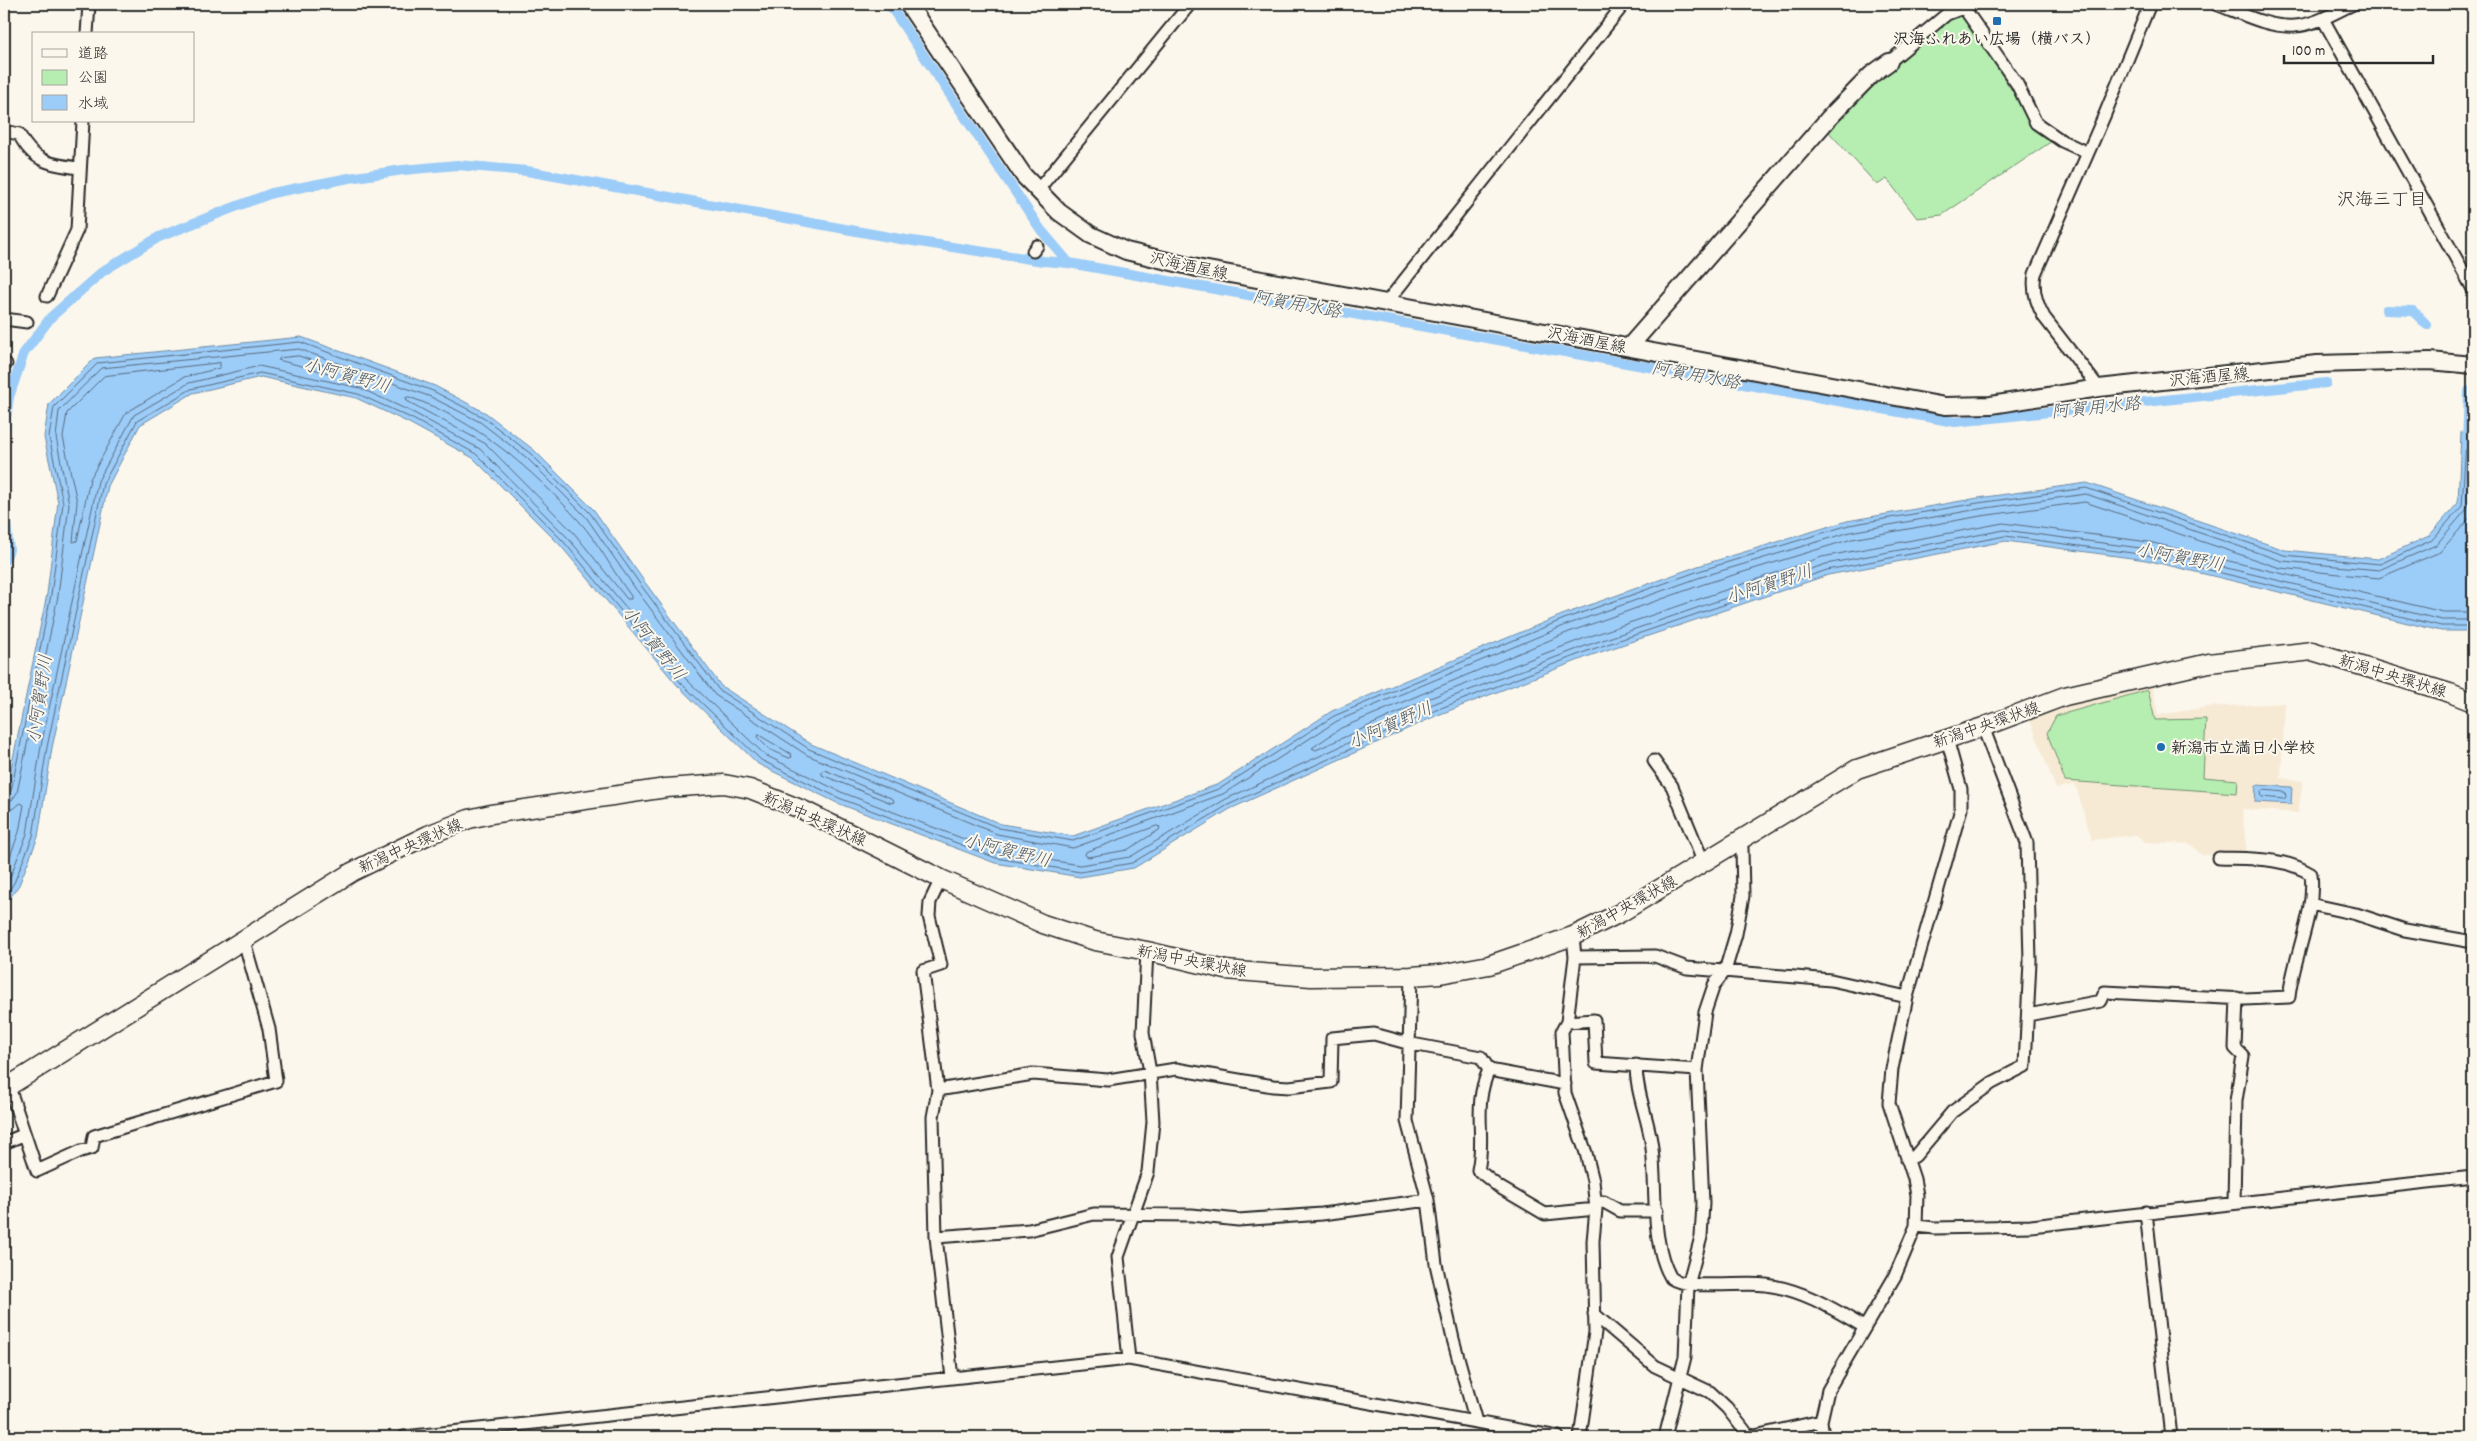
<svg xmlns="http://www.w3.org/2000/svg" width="2477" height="1441" font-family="Dekko,'Klee One',sans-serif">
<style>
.built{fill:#f7ead5}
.green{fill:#b6eeb1;stroke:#708c6e}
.water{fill:#9cccf8;stroke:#6f8ca6}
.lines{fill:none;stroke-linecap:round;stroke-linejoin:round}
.shore{stroke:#586b7d;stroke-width:1}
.canal{stroke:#9cccf8;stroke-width:10}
.street-casing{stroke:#2b2b2b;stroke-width:15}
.secondary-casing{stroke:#2b2b2b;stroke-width:20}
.primary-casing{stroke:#2b2b2b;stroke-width:21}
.street{stroke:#fbf7ec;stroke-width:11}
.secondary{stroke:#fbf7ec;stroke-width:16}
.primary{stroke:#fbf7ec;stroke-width:18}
.poi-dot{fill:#1f6fb2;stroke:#fbf7ec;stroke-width:2}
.labels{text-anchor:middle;stroke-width:4;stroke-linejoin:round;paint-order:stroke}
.poi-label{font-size:16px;font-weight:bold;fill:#2b2b2b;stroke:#fbf7ec}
.street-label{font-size:16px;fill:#2b2b2b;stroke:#fbf7ec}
.neighbourhood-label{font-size:18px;fill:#2b2b2b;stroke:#fbf7ec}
.water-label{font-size:18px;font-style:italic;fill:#4d5b68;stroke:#fbf7ec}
</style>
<rect width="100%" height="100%" fill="#fbf7ec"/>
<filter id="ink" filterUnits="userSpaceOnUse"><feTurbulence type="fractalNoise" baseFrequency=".02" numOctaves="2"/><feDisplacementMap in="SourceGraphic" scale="10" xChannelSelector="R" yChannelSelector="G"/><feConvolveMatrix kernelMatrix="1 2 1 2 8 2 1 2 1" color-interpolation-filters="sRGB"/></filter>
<g filter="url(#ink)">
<path class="built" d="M2151 680 2158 715 2207 707 2285 703 2281 778 2303 781 2298 813 2242 809 2247 854 2201 855 2191 844 2145 842 2136 835 2092 840 2075 784 2056 789 2028 715Z"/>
<path class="green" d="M1964 16 2034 125 2055 139 1942 215 1917 218 1887 179 1877 185 1827 130 1908 52 1948 18Z
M2148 690 2155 720 2206 719 2203 777 2238 780 2237 793 2065 781 2047 733 2056 716Z"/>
<path class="water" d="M301 337 435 386 486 413 534 450 594 510 644 581 721 686 811 744 1001 824 1073 836 1219 784 1332 711 1562 615 1698 566 1847 521 1978 498 2087 483 2285 550 2378 559 2429 536 2458 503 2461 432 2473 434V631H2441L2146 560 2006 541 1828 575 1592 655 1438 715 1230 809 1134 868 1080 877 995 863 837 803 758 764 677 685 560 545 473 458 409 423 356 398 261 377 193 393 140 425 108 486 52 748 38 837 19 885 4 907V802L47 594 58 502 44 437 49 404 95 358Z
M2256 785 2292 787 2291 804 2255 802Z"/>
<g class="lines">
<path class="shore" d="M299 356 335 369 336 373 333 374 278 360 280 358Z
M220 363V368L184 377 126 413 90 479 77 541 73 542 77 502 63 437 67 413 104 376Z
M409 397C476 420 532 469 579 521 599 543 613 572 631 596V599H627L574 533 486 444 407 401 406 398Z
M2473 514 2440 552 2379 578 2280 568 2085 502 1981 516 1852 539 1704 584 1569 632 1341 728 1312 748 1316 750 1430 698 1585 638 1822 557 2003 523 2149 542 2443 612H2473
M759 735 791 754 792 757 789 758 769 749 758 738Z
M825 770 893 799 894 802 891 803 822 775V772Z
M2263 790 2285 792 2286 797 2284 799 2262 797 2261 792Z
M4 796 11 791 51 595 63 503 49 437 54 407 98 363 300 342 433 391 483 417 531 454 590 513 640 584 719 690 809 749 999 828 1073 841 1221 788 1334 716 1564 619 1699 571 1849 525 1978 503 2086 488 2284 555 2380 564 2432 540 2462 506 2466 441 2473 439
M4 802 12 800 17 793 58 596 69 504 56 437 59 411 101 368 299 349 431 397 480 422 527 458 586 517 635 588 715 695 807 755 997 834 1073 848 1223 794 1337 721 1566 625 1701 577 1850 532 1979 509 2086 494 2282 561 2379 570 2436 545 2466 510 2469 504 2473 445
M4 810 12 809 21 803 24 805 19 832 4 873
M1157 826 1160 827 1159 830 1127 850 1088 857 1085 855 1086 852Z
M4 887 9 880 27 834 41 746 98 481 134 415 189 383 259 366 360 388 414 413 480 449 568 538 685 678 765 755 841 792 998 852 1080 865 1130 857 1226 799 1433 704 1588 645 1826 564 2004 530 2148 549 2442 620H2473
M4 898 14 883 33 836 47 747 103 484 137 421 191 389 260 373 358 394 411 418 476 454 564 542 680 682 761 760 839 798 996 858 1080 872 1132 863 1228 805 1436 710 1590 650 1827 570 2005 536 2147 555 2441 626H2473"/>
<path class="canal" d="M889 4 1041 230 1069 263
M2386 310 2413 311 2427 325
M4 431 9 397 24 353 51 317 103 271 159 237 227 210 272 193 349 178 403 170 457 165 527 171 900 239 1043 261 1069 263 1955 422 2326 383
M2467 445 2469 391
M4 504 9 550 4 561"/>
<g class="street-casing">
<path id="street" d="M2216 4C2241 13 2268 28 2295 26 2315 25 2336 12 2353 4
M1964 8 2017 84 2036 123 2062 141 2088 153
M2323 19 2473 289
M87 34 89 4
M1889 62 1947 14 1973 4
M4 131 19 134C33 162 51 165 80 168
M1037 191 1190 4
M1033 251 1037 246
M47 296 77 230 83 121
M1387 302 1624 4
M4 319 27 322
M4 364H6
M2099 388 2044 317C2036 303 2032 290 2035 274L2105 114 2150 4
M1654 761 1672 786 1703 861
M941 879 930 902 929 916 941 965 923 971 938 1090 933 1117 936 1237 952 1378
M2310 904 2356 914 2405 930 2473 942
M1573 936 1575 957 1567 1022 1562 1031 1565 1093 1586 1153 1593 1181 1596 1209 1593 1241 1595 1332 1580 1437
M1575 957 1655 956 1687 968 1831 980 1907 997
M1411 976 1407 1121 1428 1200 1436 1264 1453 1339 1476 1422
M2028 1015 2101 1001 2105 992 2245 999 2289 997C2293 957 2316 913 2311 874 2284 857 2251 859 2219 858
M1567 1022 1594 1020 1596 1063 1697 1070 1705 1012 1714 985 1725 971 1736 934 1743 896 1742 848 1740 841
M1636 1065C1636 1092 1647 1115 1651 1141 1658 1183 1649 1241 1671 1278 1687 1290 1743 1282 1766 1285 1803 1290 1832 1308 1864 1327
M1489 1070C1472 1106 1486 1136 1478 1170L1499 1187 1545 1214 1596 1209
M1489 1070 1565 1084
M9 1087 37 1171 81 1151 92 1148 94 1136 276 1081 269 1029 244 941
M938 1090 1033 1074 1108 1080 1176 1069 1273 1086 1289 1087 1331 1082 1332 1038 1374 1034 1407 1043 1481 1057 1489 1070
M4 1143 23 1135
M1907 1160 1915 1156 1952 1112 1992 1083 2025 1066 2030 961 2027 843 1983 727
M1596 1203 1604 1202 1620 1211H1657
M2234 1203 2236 1101 2243 1056 2235 1048 2237 998
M2146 1212 2171 1437
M1916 1226 1935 1228 2031 1226 2473 1177
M936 1237 1029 1230 1094 1214 1192 1215 1238 1220 1322 1214 1428 1200
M1594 1314 1655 1366 1710 1392 1727 1408 1748 1435 1755 1436 1821 1421
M1129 1359 1118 1257 1148 1172 1153 1122 1150 1072 1143 1033 1147 951
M404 1437 1129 1359 1558 1437
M1665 1437 1685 1357 1688 1285 1701 1237 1703 1203 1697 1070
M1823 1437 1821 1421 1828 1390 1895 1276 1916 1226 1917 1195 1914 1179 1889 1103 1892 1069 1907 997 1961 809V789L1947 739"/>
</g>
<g class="secondary-casing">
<path id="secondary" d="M908 4 1024 176 1059 212 1091 235 1126 251 1197 268 1945 406 1991 405 2099 388 2317 364 2430 361 2473 365
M1629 347 1829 118 1871 75 1889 62"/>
</g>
<g class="primary-casing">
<path id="primary" d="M4 1089 352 872 428 835 469 819 491 814 666 788 724 784 750 789 803 810 941 879 1043 924 1095 941 1147 951 1226 970 1311 977 1411 976 1440 974 1489 965 1573 936 1620 913 1857 769 1983 727 2065 696 2209 663 2312 651 2450 693 2473 702"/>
</g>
<use href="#street" class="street"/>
<use href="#secondary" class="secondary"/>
<use href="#primary" class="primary"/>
</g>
</g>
<g class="poi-dot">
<rect x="1992" y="16" width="10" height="10" rx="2.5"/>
<circle cx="2161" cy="747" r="5"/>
</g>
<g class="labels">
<g class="poi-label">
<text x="1997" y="44">沢海ふれあい広場（横バス）</text>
<text x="2171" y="753" text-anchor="start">新潟市立満日小学校</text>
</g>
<g class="street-label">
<text transform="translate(1189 265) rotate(12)" y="6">沢海酒屋線</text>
<text transform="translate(1587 339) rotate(11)" y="6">沢海酒屋線</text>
<text transform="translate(2209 376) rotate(-6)" y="6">沢海酒屋線</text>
<text transform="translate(2393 675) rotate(17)" y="6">新潟中央環状線</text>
<text transform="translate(1986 724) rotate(-19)" y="6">新潟中央環状線</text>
<text transform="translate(815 818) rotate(24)" y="6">新潟中央環状線</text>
<text transform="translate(410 845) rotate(-24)" y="6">新潟中央環状線</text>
<text transform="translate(1626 906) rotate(-29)" y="6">新潟中央環状線</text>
<text transform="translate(1192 960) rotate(11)" y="6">新潟中央環状線</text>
</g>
<g class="neighbourhood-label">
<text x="2382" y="205">沢海三丁目</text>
</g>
<g class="water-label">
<text transform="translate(1297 304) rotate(10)" y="6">阿賀用水路</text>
<text transform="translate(347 375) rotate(15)" y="6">小阿賀野川</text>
<text transform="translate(1696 375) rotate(10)" y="6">阿賀用水路</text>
<text transform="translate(2096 407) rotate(-6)" y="6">阿賀用水路</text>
<text transform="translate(2180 557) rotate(10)" y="6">小阿賀野川</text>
<text transform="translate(1769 584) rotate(-18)" y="6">小阿賀野川</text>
<text transform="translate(654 643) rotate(51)" y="6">小阿賀野川</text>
<text transform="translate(39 699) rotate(-82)" y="6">小阿賀野川</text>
<text transform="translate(1390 725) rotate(-24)" y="6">小阿賀野川</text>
<text transform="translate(1007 850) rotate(14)" y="6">小阿賀野川</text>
</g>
</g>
<rect width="2477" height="1441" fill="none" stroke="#fbf7ec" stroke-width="20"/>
<rect x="10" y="10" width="2457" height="1421" fill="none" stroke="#2b2b2b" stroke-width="2" filter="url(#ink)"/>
<rect x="32" y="32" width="162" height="90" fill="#fbf7ec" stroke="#a8a59f"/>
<rect x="42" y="49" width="25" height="8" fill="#fbf7ec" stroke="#a8a59f"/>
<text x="78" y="58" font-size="15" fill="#2b2b2b">道路</text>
<rect x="42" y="70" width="25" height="15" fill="#b6eeb1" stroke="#a8a59f"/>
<text x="78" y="82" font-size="15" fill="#2b2b2b">公園</text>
<rect x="42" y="95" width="25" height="15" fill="#9cccf8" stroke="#a8a59f"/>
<text x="78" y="108" font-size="15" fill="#2b2b2b">水域</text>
<path d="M2284 55v8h149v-8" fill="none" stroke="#2b2b2b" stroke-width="2.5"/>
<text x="2292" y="55" font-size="15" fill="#2b2b2b" stroke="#fbf7ec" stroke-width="4" paint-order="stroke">100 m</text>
</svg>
